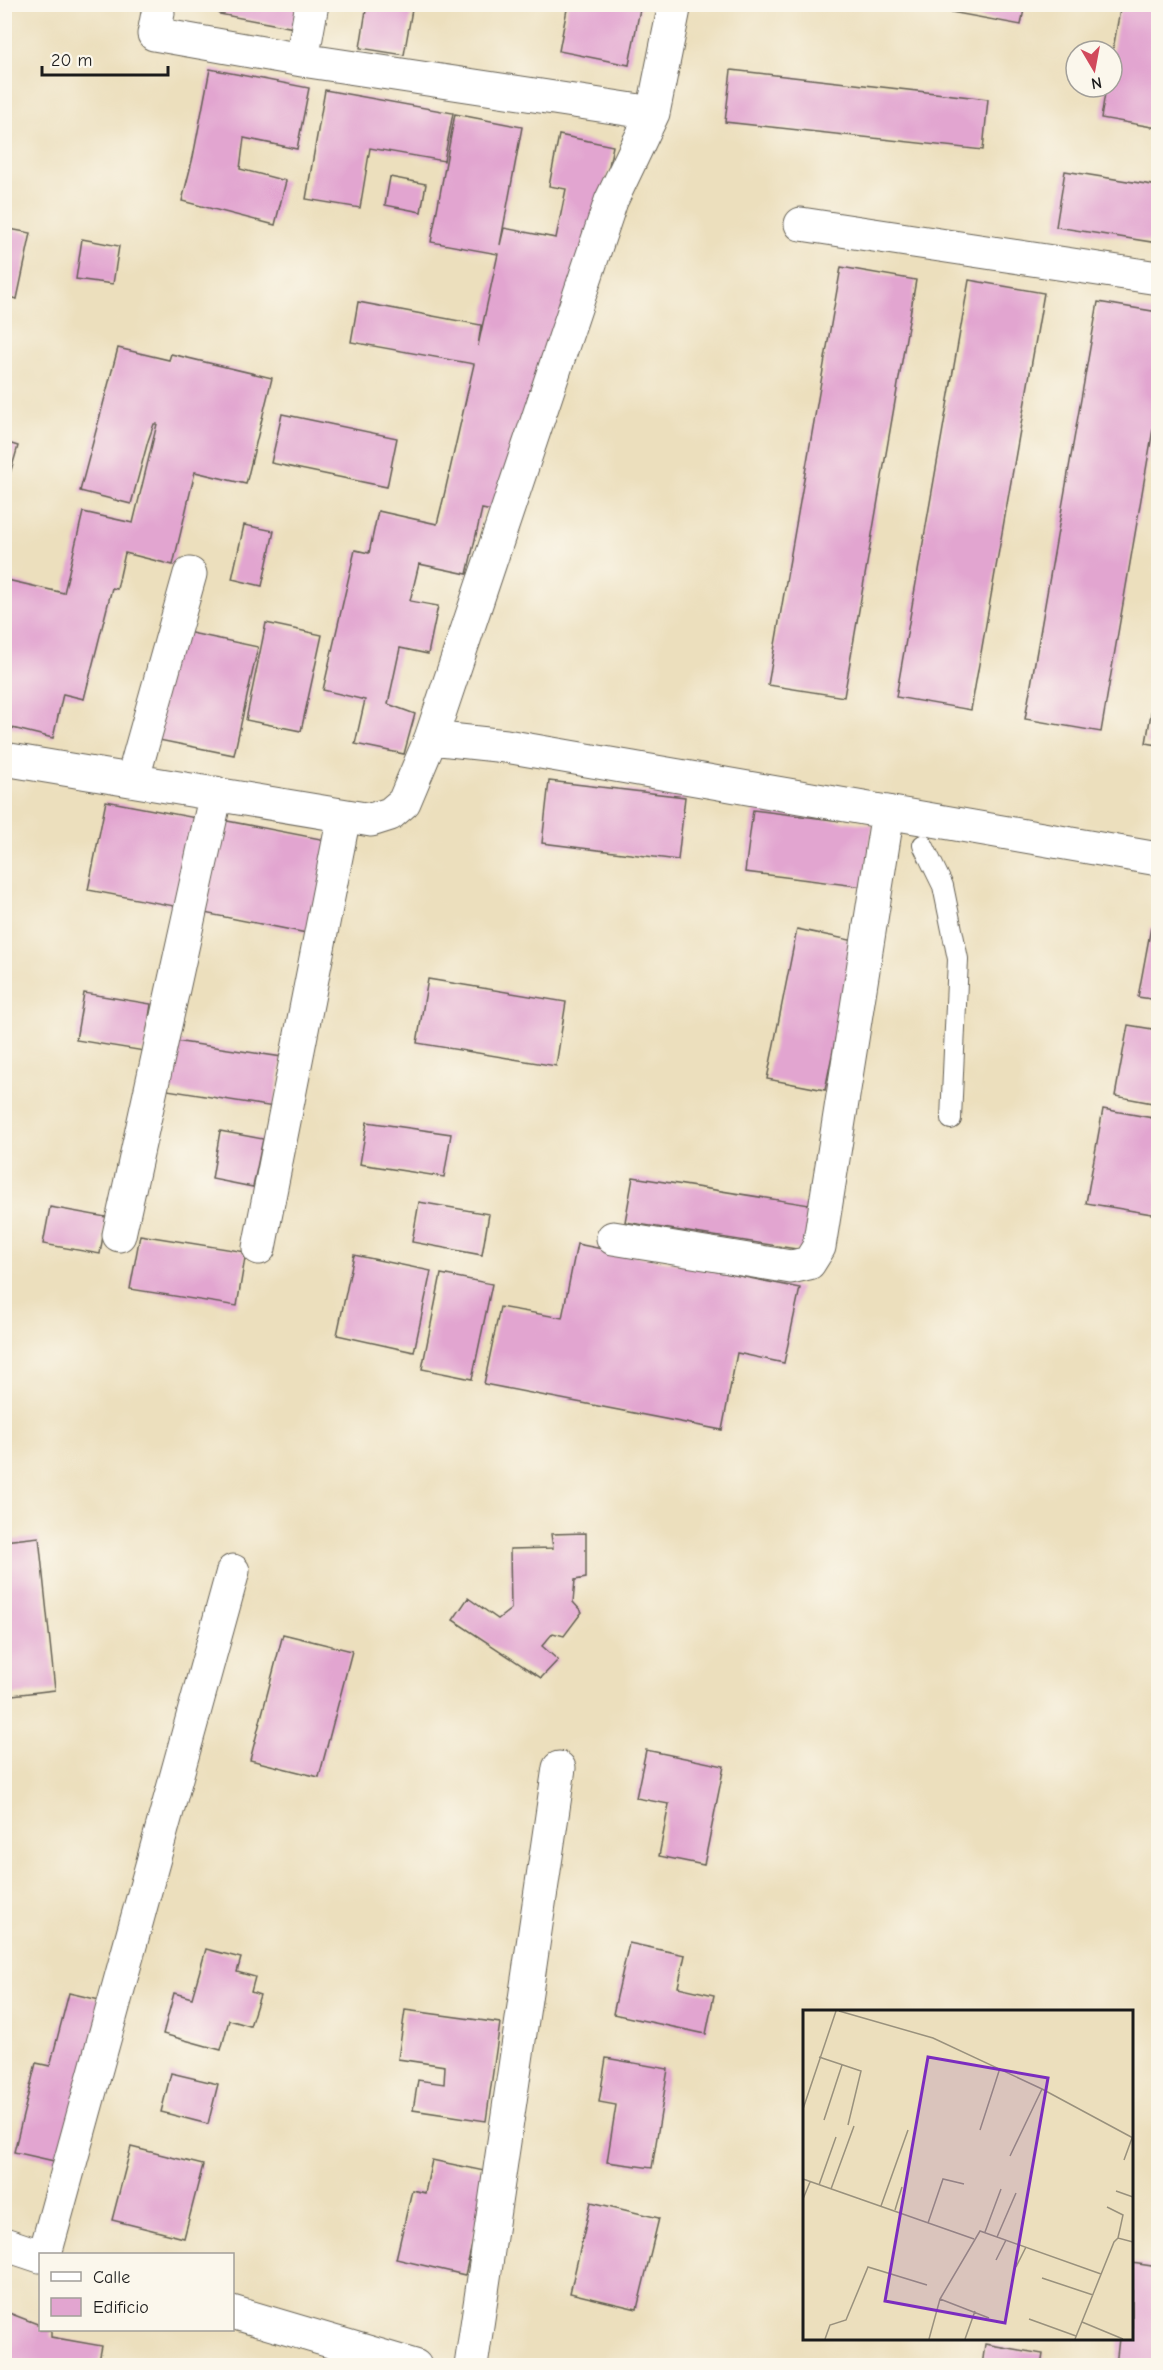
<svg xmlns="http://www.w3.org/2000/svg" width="1163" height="2370" font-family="'Comic Neue',sans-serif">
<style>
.building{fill:#e2a5d0}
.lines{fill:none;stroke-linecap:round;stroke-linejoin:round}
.service-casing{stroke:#656054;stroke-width:22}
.minor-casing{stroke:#656054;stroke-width:35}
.service{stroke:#fff;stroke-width:20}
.minor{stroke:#fff;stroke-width:33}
.inset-road{fill:none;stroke:#99917d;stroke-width:1.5}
.view{fill:#7b2cbf;fill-opacity:0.15;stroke:#7b2cbf;stroke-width:3}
.inset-edge{fill:none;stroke:#1c1c1c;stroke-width:3}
</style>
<rect width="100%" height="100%" fill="#fbf7ec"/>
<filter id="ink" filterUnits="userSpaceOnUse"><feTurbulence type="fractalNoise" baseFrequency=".0167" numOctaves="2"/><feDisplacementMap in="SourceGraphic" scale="12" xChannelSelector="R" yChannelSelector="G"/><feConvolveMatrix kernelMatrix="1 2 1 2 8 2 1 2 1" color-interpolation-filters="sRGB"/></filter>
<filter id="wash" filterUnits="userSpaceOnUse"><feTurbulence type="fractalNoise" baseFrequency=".008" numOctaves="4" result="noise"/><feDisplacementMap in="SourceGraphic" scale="24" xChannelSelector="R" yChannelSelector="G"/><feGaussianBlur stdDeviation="1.35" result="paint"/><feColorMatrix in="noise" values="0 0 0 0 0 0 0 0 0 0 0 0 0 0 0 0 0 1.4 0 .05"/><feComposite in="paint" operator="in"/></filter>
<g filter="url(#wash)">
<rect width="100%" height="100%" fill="#ecdfbd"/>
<g id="blocks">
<path class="building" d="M367 4H413L404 55 360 48Z
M568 4H641L629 65 559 51Z
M908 4H1025L1021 25Z
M1121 4H1158V128L1101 118 1106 87H1112V55Z
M221 5H304L300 29 219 14Z
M210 69 309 88 297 149 244 138 240 169 286 181 275 225 182 201 193 157Z
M731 70 988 99 983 150 725 122Z
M325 90 453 113 444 161 370 148 360 208 306 199Z
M455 114 522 127 500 245 504 228 556 238 566 189 549 186 559 135 613 146 603 196 506 514 482 509 467 574 419 564 410 601 438 606 428 654 400 648 388 704 415 714 404 754 355 744 365 700 323 690 355 550 369 553 378 511 437 524 443 500 474 364 351 342 358 302 481 325 478 346 498 254 431 242Z
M1065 171 1158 186V243L1056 227Z
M390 177 426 184 421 212 385 205Z
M4 228 31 233 17 299 4 296Z
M82 239 119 246 113 284 76 279Z
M841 267 916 280 844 697 768 685Z
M969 280 1044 293 971 710 896 697Z
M1098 302 1158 312V400L1101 732 1025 719Z
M118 348 169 360 171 354 272 378 246 484 195 472 173 565 125 553 117 589 112 588 84 699 63 694 53 738 4 726V592L7 580 64 593 83 512 133 523 157 424H154L148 441 131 504 80 491Z
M282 414 397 438 387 487 271 463Z
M5 442 18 446 5 491Z
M244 525 274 531 262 586 232 579Z
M266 623 322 635 301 731 246 720Z
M177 630 258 647 234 755 154 739Z
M1157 678H1158V745L1146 743Z
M549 781 685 797 678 860 542 843Z
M106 801 196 818 179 907 88 890Z
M753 810 873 825 864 887 745 872Z
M217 819 331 841 312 934 199 912Z
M1151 927 1158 929V1000L1138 997Z
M797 929 855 941 825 1090 767 1079Z
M428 979 566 1002 556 1066 417 1043Z
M84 993 151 1004 144 1051 76 1040Z
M1128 1025 1158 1030V1104L1115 1096Z
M175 1041 282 1057 274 1107 167 1090Z
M1103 1109 1158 1119V1215L1086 1203Z
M367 1122 451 1134 444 1177 360 1164Z
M220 1131 263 1139 253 1187 212 1179Z
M633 1177 816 1206 809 1251 625 1222Z
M419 1202 489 1214 482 1255 412 1242Z
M50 1207 106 1217 100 1254 43 1244Z
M140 1235 246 1252 237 1306 130 1289Z
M577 1244 800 1288 784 1363 737 1353 722 1430 484 1384 500 1307 562 1318Z
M354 1255 431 1271 414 1352 337 1335Z
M441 1274 492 1284 472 1379 422 1369Z
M586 1533V1578L575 1580 573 1602 582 1612 564 1636 553 1633 542 1646 558 1660 541 1678 453 1620 468 1598 498 1619 511 1609 510 1549 553 1548 551 1534Z
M39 1537 55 1690 4 1696V1541Z
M283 1634 352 1651 319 1777 250 1760Z
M646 1750 724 1766 704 1865 659 1856 669 1804 636 1798Z
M629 1943 685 1955 678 1987 714 1995 706 2034 613 2014Z
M206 1949 241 1958 237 1972 255 1977 251 1992 260 1995 250 2026 229 2020 221 2050 163 2034 174 1993 192 1998Z
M69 1993 104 2001 63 2163 14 2152 36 2063 50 2066Z
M405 2010 500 2023 486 2121 413 2110 418 2080 444 2084 445 2066 398 2059Z
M606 2058 668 2069 652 2168 607 2162 616 2105 599 2102Z
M171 2073 218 2084 208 2124 161 2112Z
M131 2147 203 2165 184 2238 112 2220Z
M432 2160 489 2172 465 2275 396 2259 412 2190 425 2193Z
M591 2202 659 2218 637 2309 570 2293Z
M1132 2263 1158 2267V2366H1116L1119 2338H1132Z
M4 2311 40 2325V2330H51V2337L102 2346 98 2366H4Z
M985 2344 1043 2354 1041 2366H982Z"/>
</g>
</g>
<g filter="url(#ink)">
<use href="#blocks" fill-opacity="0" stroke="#656054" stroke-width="1.5"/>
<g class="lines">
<g class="service-casing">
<path id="service" d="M923 845 943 886 958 959 951 1119"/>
</g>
<g class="minor-casing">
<path id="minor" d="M158 13 154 34 302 60 653 113
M302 60 312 4
M801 224 1158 278
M431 738 506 746 1158 859
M4 759 371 820 390 814 404 802 431 738 611 201 653 113 675 4
M133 778 190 574
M119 1235 216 793
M613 1238 791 1267 809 1263 819 1247 888 812
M259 1248 344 816
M4 2244 40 2256
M45 2254 233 1571
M232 2312 415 2366
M471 2366 559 1768"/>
</g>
<use href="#service" class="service"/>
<use href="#minor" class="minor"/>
</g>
</g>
<g transform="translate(803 2010)">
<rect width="330" height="330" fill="#ecdfbd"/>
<path class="inset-road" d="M36 1 130 28 239 79 330 128M16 47 58 61 45 115M0 99 33 1M21 110 39 55M177 120 197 58M207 146 239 79M321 150 329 128M0 169 171 229M16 175 33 127M28 179 51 116M313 181 330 187M0 189 7 172M78 196 105 120M304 197 320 205 315 228M92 200 99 177M125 213 140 169 161 174M182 222 198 179M194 227 213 183M193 250 203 230M213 257 223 237M239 268 290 285M137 289 186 308M226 309 273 326M279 312 320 329M22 329 27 315 43 310 65 257 124 275M126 329 137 289 177 221 298 264M162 329 172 301M272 329 311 232 315 228 330 232"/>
<path class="view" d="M125 47 245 68 202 313 82 291Z"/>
<rect width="330" height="330" class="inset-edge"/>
</g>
<rect width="1163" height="2370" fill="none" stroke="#fbf7ec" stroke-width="24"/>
<rect x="39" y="2253" width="195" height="78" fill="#fbf7ec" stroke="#a29f99" stroke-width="1.5"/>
<rect x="51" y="2272" width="30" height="9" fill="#ffffff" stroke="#a29f99" stroke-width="1.5"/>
<text x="93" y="2283" font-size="18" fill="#1c1c1c">Calle</text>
<rect x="51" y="2298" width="30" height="18" fill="#e2a5d0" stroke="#a29f99" stroke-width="1.5"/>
<text x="93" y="2313" font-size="18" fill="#1c1c1c">Edificio</text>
<g transform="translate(1094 69) rotate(170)"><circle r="28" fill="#fbf7ec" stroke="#a29f99" stroke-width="1.5"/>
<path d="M0-4.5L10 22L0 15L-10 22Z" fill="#d1495b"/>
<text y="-9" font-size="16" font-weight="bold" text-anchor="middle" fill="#1c1c1c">N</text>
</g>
<path d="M42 66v9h126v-9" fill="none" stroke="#1c1c1c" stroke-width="3"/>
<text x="51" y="66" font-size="18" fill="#1c1c1c" stroke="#fbf7ec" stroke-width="4.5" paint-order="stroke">20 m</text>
</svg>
